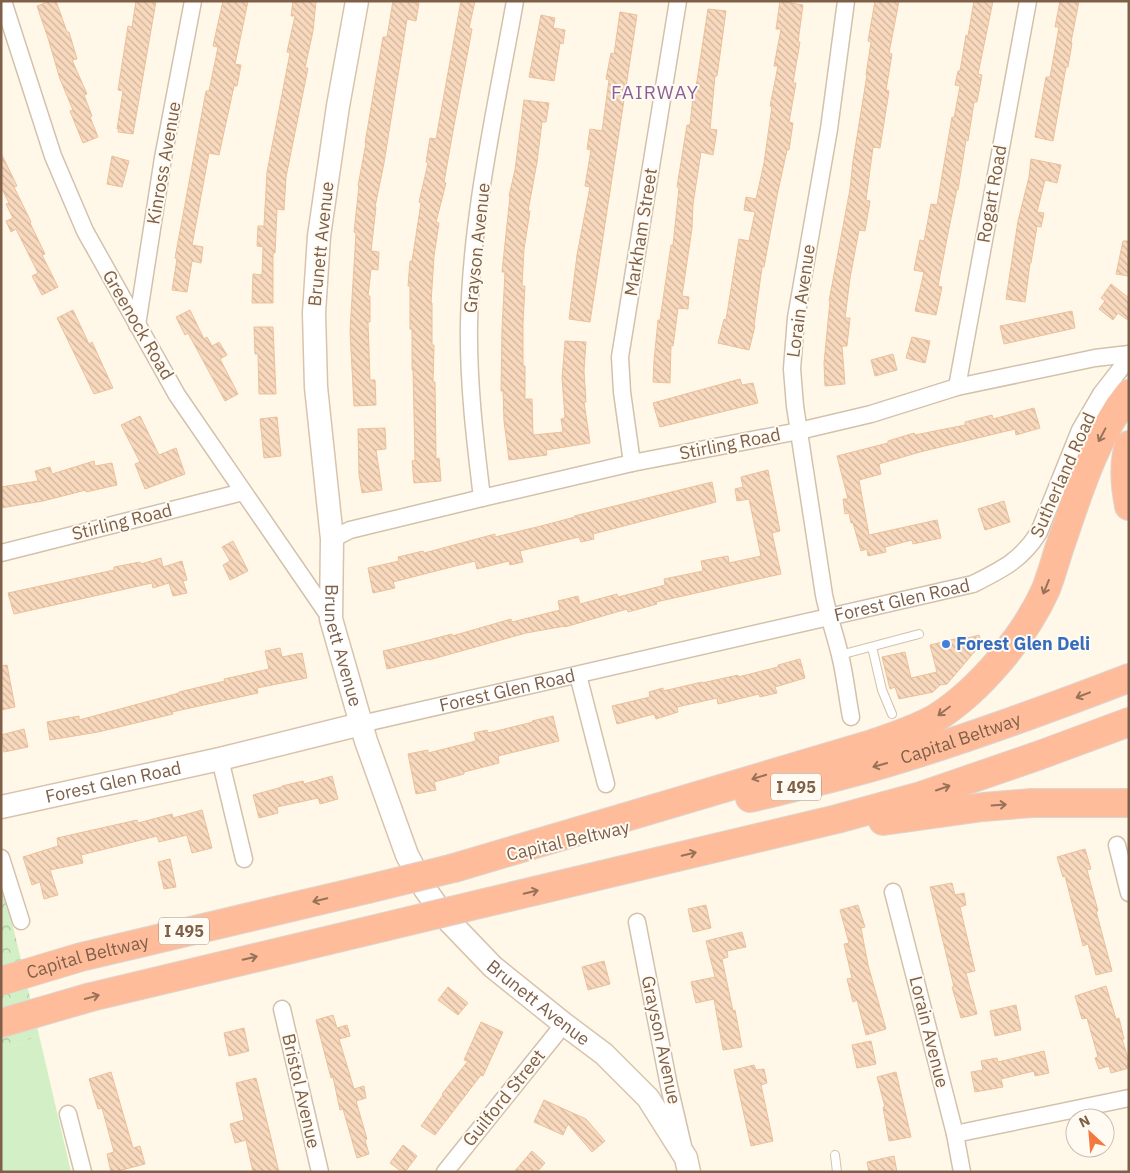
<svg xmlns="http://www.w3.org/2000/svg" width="1130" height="1173" font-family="'IBM Plex Sans',sans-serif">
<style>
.grass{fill:#d2efc5}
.forest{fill:url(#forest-crowns)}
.building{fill:url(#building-back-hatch);stroke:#ecc19b}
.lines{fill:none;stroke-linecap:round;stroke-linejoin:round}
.lane-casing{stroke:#d3c1ac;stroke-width:10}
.street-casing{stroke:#d3c1ac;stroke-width:19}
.secondary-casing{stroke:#d9c3ac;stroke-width:25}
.highway-casing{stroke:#ddd5cf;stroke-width:30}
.lane{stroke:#fff;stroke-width:8}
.street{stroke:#fff;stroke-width:16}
.secondary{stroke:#fff;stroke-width:22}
.highway{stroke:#ffbc9a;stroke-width:28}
.highway-bridge-casing{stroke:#ddd5cf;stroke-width:30;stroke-linecap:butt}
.highway-bridge{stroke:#ffbc9a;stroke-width:28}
.oneway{stroke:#987258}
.shop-dot{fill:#3f7fe0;stroke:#fffbf2;stroke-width:2}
.labels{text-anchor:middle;stroke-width:4;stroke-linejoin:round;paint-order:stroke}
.shield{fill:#fffbf2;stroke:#a58e7b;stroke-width:1}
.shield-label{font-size:16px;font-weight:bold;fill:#7e5f48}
.street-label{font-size:18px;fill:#7e5f48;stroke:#fffbf2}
.shop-label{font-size:18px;font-weight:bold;fill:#366cbe;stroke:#fffbf2;text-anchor:start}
.neighbourhood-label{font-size:19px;letter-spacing:1px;fill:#8b6099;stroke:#fffbf2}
</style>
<defs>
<pattern id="forest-crowns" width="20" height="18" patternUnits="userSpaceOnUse" patternTransform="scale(1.25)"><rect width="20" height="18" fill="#d2efc5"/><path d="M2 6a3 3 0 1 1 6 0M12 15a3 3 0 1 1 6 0" fill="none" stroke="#b0c5a2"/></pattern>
<pattern id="building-back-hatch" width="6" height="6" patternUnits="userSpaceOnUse" patternTransform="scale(1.25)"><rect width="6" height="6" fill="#f8d9bd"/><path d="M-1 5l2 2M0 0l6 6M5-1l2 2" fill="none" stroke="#ceb39c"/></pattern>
</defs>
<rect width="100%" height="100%" fill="#fff8e9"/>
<path class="grass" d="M39 1035 71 1172H1V1052Z"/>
<path class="forest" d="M1 876 39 1035 1 1052Z"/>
<path class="building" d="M50 1H56L67 32H69L77 59 72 60 87 94 84 95 92 116 90 117 98 137 83 143 70 111 73 110 60 79 48 38 37 6Z
M136 1H156L133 134 118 132 119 128 117 129 123 91 118 90 128 26 132 27Z
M223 1H248L235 64 241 65 237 86H234L219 155 209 153 192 245 203 247 201 263 192 261 187 292 172 290 177 259 175 258 201 118 206 91H209L218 47 213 46Z
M293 1H316L313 31 305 68H308L286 177 284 210 277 209 275 253H273V303H252L253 274 262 275 263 247 257 246 258 226H264L267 172 290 53 287 52 295 16H291Z
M393 1 419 3 416 21 407 19 384 163 375 207H376L371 251 379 252 378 270 371 269 368 296H370V322H368L370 380H375L376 405 354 406 350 331 356 233 354 232 359 186H358L366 143H365L383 37H387Z
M461 1H475L469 28 472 29 453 131 444 182 446 183 436 222 439 223 434 256 431 303H432V345H434L433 382H435L436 459 439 458 441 481 414 483 412 461 415 460 413 370H412V329H410V286H408L410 261H412L421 203 419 202 428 163 426 162 430 138 436 139Z
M780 1 803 5 798 42H800L793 83H796L789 122 793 123 789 150H787L778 191 764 267H762L754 326H755L749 350 718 343 724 319 726 320 739 239 749 241 755 212 744 210 746 197 756 199 764 163 772 106H770L778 66H774L781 29H776Z
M875 1H899L889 53 892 54 886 90 889 91 880 148 873 147 866 200 870 201 865 231 859 230 850 278 845 318H850L847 346H842L845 384 825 386 824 363 830 301H829L850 189 853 161 867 75H866L871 42 868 41Z
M974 1H993L978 74 982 75 977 102H974L968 141 966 140 958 190 957 189 948 233 938 286 942 287 936 315 915 311 924 272 914 270 920 240 924 241 931 204 937 205 952 117 954 118 960 86 955 85 958 71H960L966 35 968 36Z
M1060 1H1079L1071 42 1072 43 1068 67H1066L1053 141 1035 137 1046 77H1050L1059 27H1055Z
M708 9 726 11 717 76H715L710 129 717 130 713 155 701 152 693 204 692 228 682 296 689 297 688 309 678 308 673 346 671 345 670 383 653 382 654 361 658 320H660L671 245H673L679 188 677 187 687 125H690L694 87H696Z
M620 12 637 15 590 322 569 319 577 255 590 187 585 186 591 150 587 149 590 129 602 131 609 80 606 79 611 53 614 54Z
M541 15 555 18 553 28 565 30 563 44 560 43 554 81 529 77Z
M524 100 549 103 546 122H542L537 162 528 211H530L524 249 522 286H525L523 323V366H525V399H532L533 435 563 432 561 419 565 418 562 378 565 341 586 342 584 371 586 402H584L590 443 546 450 547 455 509 460 504 421 503 391H501L502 329 505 272H502L510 196H509L515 170Z
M1 153 17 186 14 187 31 222 30 223 45 254 42 255 58 287 42 295 32 276 38 273 16 229 11 232 6 221 13 218 6 204 9 203 1 187Z
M112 156 129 161 122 187 107 184Z
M1031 159 1061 165 1057 183 1045 180 1037 212 1044 213 1041 227 1037 226 1031 263H1030L1025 302 1006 299 1018 221 1029 177Z
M1123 241H1129V276L1116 274Z
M1111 284 1129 298V321L1118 313 1113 320 1099 309 1105 301 1101 298Z
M73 310 89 344 92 342 113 388 94 394 57 318Z
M190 310 204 339 207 337 212 346 219 342 227 355 220 359 238 394 225 401 188 333 185 335 176 317Z
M1072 311 1075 328 1004 344 1000 326Z
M254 327H273L276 394H259L258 354H255Z
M912 337 930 341 925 363 906 358Z
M893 354 897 370 875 376 871 360Z
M740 379 742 385 753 383 758 403 660 427 653 403Z
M1034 408 1040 428 1016 435 1015 429 920 452 879 464 881 474 859 480 869 535 937 520 941 538 913 544 912 540 885 547 886 552 868 556 867 549 861 551 853 523H851L849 513 845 514 843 499H848L837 456 888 443V441L914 433 915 435 965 425V422L992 415 993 419Z
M140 416 159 455 176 448 185 474 145 489 135 464 140 462 121 425Z
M277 417 281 456 264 458 260 419Z
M385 428 386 449 376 450 382 490 362 493 359 474 358 429Z
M94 461 95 466 112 463 117 485 86 492V490L43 501 1 508V487L38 481 35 471 50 467 52 474Z
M768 470 780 531 772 533 781 574 656 602 657 604 628 612 627 609 565 627V626L526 633 429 660V659L387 669 383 651 409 645 452 634V636L511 619 512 622 560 610 558 601 578 596 580 604 617 594 618 597 665 585 664 579 703 571 701 561 728 556 729 563 761 556 749 499 737 501 735 489 743 487 741 477Z
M712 482 716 502 593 534 594 539 581 542 579 537 520 551 523 562 510 565 509 561 477 569 475 561 393 582 395 588 373 593 368 568 399 561 398 557 423 551 424 553 495 534V537L541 526 575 517 574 516Z
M1004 501 1010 522 985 530 978 509Z
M233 541 248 571 230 580 223 565 230 561 222 547Z
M161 558 163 567 182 561 187 580 183 581 187 593 173 596 169 583 153 588 152 583 14 614 8 593 114 570V567L140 562 141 564Z
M979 635 982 643 947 684 940 685 933 692 899 699 895 687 890 689 882 657 905 652 911 678 937 672 930 645 967 636 968 638Z
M280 648 282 657 302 653 307 678 257 688 258 693 172 712 173 714 98 732 50 740 47 722 79 716V720L179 693V692L225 681 224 679 269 669 265 651Z
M800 659 805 678 775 687 777 693 760 697 759 694 718 704 717 698 677 707 678 712 656 719 654 714 617 724 612 706 650 697 649 692 663 688V691L702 682V683L738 675V677L778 667V665Z
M7 665 15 707 1 710V666Z
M553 716 559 741 498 756 499 763 464 772V774L434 782 436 790 416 794 408 754 428 750V753L476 741 474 733 487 730 488 733 533 722 532 721Z
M24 729 28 747 4 752 1 735Z
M332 776 338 799 320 804 318 798 277 807 278 813 259 818 253 795 282 787V786L303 781 304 784Z
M202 810 212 848 192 853 187 835 159 842 157 836 81 855 83 863 50 870 58 895 44 899 40 882 32 885 23 857 58 846 57 838 137 820 138 823 172 814 173 818Z
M1085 849 1091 869 1087 870 1098 911H1096L1112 971 1096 975 1088 944 1083 946 1065 876 1063 877 1057 857Z
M170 859 176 887 164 889 158 862Z
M952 883 955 895 964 893 966 905 960 907 975 971 966 973 977 1014 961 1018 952 987H954L930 887Z
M706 905 711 928 693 932 688 909Z
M858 905 865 927 861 928 868 965 886 1029 866 1035 857 1000 853 1002 847 979 852 978 844 944 849 943 840 910Z
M742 932 746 947 727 951 728 957 722 959 733 1011 735 1010 742 1047 723 1050 714 999 696 1003 691 982 715 977 706 941Z
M604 961 610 984 588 990 582 967Z
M1106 986 1116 1019 1119 1018 1124 1039H1122L1129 1061V1068L1111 1073 1109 1066 1099 1069 1095 1058 1098 1057 1087 1018 1082 1019 1075 996Z
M448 987 468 1003 458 1015 438 1000Z
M1016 1005 1021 1030 995 1036 990 1011Z
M333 1015 337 1028 347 1025 350 1036 339 1039 354 1089 364 1086 366 1098 356 1101 367 1139 365 1140 369 1154 357 1158 343 1109 340 1110 333 1077 331 1078 316 1020Z
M481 1022 503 1032 483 1076 481 1075 435 1135 421 1126 443 1095 442 1094 468 1061 464 1060Z
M244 1028 249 1051 229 1056 224 1033Z
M871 1041 876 1064 857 1068 852 1045Z
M1044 1051 1049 1073 1035 1076 1034 1071 1001 1079 1003 1087 975 1092 971 1072 983 1070 981 1061 997 1058 998 1062Z
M754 1065 756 1070 764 1069 767 1083 761 1085 773 1141 751 1146 734 1070Z
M111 1072 133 1148 140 1146 145 1164 114 1172H111L107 1154 114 1152 102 1108 98 1109 89 1079Z
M896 1072 911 1137 889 1141 883 1107H885L877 1077Z
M256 1078 270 1134 279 1172H253L246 1140 235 1143 230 1124 244 1120 236 1083Z
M544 1100 586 1119 605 1141 592 1152 568 1124 563 1135 534 1122Z
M403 1145 417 1156 405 1172H402L390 1163Z
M532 1151 545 1163 537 1172H514Z
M894 1156 897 1172H869L867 1162Z"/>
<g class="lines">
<g class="lane-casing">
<path id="lane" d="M872 647 882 690 892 714
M840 655 919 634
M835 1155 837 1172"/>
</g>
<g class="street-casing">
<g id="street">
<path d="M3 1 53 156 85 231 177 395 331 619"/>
<path d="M846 1 829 129 796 318 792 369 795 406 824 595C828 615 835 634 840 655 845 675 847 696 851 717"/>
<path d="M137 325 163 158 193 1"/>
<path d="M957 387 1028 1"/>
<path d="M632 463 622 392 620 357 678 1"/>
<path d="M482 498C475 440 468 382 469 324 471 215 496 108 515 1"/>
<path d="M332 539 350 530 482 498 632 463 799 431 871 414 957 387 1095 358 1129 354"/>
<path d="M1 553 243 492"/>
<path d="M578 675 606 784"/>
<path id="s1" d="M361 724 973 584C1001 570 1022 560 1039 532L1080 430 1101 394 1129 358"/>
<path d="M220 759 244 859"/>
<path d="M1117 845 1129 893"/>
<path d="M1 858 21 921"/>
<path d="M893 892 955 1134 962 1172"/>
<path d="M637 922 669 1086 683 1146"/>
<path d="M282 1009 320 1172"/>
<path d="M68 1114 83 1172"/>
<path d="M955 1134 1129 1098"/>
<path d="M445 1172 564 1024"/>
</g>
</g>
<g class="secondary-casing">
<g id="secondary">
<path id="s2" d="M357 1 338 106 319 236 314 313 316 387 332 539 331 619 366 741 407 855 425 889 444 916 493 967 564 1024 604 1054 648 1098 686 1158 689 1172"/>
<path id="s3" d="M1 807 220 759 361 724"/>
</g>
</g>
<g class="highway-casing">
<g id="highway">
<path d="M1129 445C1123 465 1125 486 1129 506"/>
<path id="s4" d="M750 798C804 785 857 773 909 756 983 733 1056 706 1129 678"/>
<path d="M883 821 983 807 1032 803H1129"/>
<path d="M454 868 869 745C892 737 915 730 936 718 980 690 1025 636 1046 589 1051 576 1055 562 1059 549 1078 495 1093 440 1129 394"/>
<path d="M484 903 837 819 921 796 1040 755 1129 722"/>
<path id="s5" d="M1 981 81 957 368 889"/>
<path d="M1 1023 91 997 384 927"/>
</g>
</g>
<use href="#lane" class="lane"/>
<use href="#street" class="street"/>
<use href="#secondary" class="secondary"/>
<use href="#highway" class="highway"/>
<g class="highway-bridge-casing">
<path id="highway-bridge" d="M368 889 454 868
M384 927 484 903"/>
</g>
<use href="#highway-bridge" class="highway-bridge"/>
</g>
<defs><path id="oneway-shaft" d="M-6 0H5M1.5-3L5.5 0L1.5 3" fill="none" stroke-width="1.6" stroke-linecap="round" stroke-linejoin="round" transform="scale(1.25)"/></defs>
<g class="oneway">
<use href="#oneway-shaft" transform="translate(1102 435) rotate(118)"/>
<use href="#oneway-shaft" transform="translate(1046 587) rotate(112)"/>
<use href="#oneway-shaft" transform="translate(1083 695) rotate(159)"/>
<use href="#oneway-shaft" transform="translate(944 711) rotate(143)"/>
<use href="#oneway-shaft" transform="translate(880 765) rotate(164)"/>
<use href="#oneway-shaft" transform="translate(759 777) rotate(163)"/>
<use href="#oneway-shaft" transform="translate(943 788) rotate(-19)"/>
<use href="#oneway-shaft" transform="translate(999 805) rotate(-4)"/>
<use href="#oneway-shaft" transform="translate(689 854) rotate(-13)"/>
<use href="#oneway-shaft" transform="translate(531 892) rotate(-13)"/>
<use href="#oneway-shaft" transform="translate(320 900) rotate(167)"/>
<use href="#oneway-shaft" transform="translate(250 958) rotate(-13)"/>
<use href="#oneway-shaft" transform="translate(92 997) rotate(-15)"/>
</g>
<circle class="shop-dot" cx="946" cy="644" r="5"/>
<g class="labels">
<g class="shield">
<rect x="771" y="773.5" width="50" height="27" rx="4"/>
<rect x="159" y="917.5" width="50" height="27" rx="4"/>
</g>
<g class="shield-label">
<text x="796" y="793">I 495</text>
<text x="184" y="937">I 495</text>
</g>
<g class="street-label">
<text transform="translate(164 163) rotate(-80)" y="6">Kinross Avenue</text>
<text transform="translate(992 194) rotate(-80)" y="6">Rogart Road</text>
<text transform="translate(641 232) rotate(-81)" y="6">Markham Street</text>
<text transform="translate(321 244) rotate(-84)" y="6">Brunett Avenue</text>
<text transform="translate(477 248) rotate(-84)" y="6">Grayson Avenue</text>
<text transform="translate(801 301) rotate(-82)" y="6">Lorain Avenue</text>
<text transform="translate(138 325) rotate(60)" y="6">Greenock Road</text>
<text transform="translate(730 444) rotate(-11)" y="6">Stirling Road</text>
<text transform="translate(1063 475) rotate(-66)" y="6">Sutherland Road</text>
<text transform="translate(122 522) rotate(-14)" y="6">Stirling Road</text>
<text dy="6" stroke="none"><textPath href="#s1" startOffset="555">Forest Glen Road</textPath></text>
<text dy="6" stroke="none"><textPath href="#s2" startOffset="650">Brunett Avenue</textPath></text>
<text dy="6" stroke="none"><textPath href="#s1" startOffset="150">Forest Glen Road</textPath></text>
<text dy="6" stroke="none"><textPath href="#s4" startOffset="219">Capital Beltway</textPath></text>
<text dy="6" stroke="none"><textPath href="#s3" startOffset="115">Forest Glen Road</textPath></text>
<text transform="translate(568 841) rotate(-13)" y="6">Capital Beltway</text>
<text dy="6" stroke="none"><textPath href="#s5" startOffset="90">Capital Beltway</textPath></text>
<text dy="6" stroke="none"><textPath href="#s2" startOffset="1070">Brunett Avenue</textPath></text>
<text transform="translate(929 1032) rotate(76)" y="6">Lorain Avenue</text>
<text transform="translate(661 1040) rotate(78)" y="6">Grayson Avenue</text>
<text transform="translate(301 1091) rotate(77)" y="6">Bristol Avenue</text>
<text transform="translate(504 1098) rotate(-51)" y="6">Guilford Street</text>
</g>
<g class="shop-label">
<text x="956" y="650">Forest Glen Deli</text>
</g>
<g class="neighbourhood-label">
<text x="655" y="99">FAIRWAY</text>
</g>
</g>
<rect width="1130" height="1173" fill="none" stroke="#7e5f48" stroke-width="5"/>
<g transform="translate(1090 1133) rotate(334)"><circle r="24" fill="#fffbf2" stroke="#cbbdae"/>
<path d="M0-4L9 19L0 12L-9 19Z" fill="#f57841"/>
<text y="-8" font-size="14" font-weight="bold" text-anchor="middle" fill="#7e5f48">N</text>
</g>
</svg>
